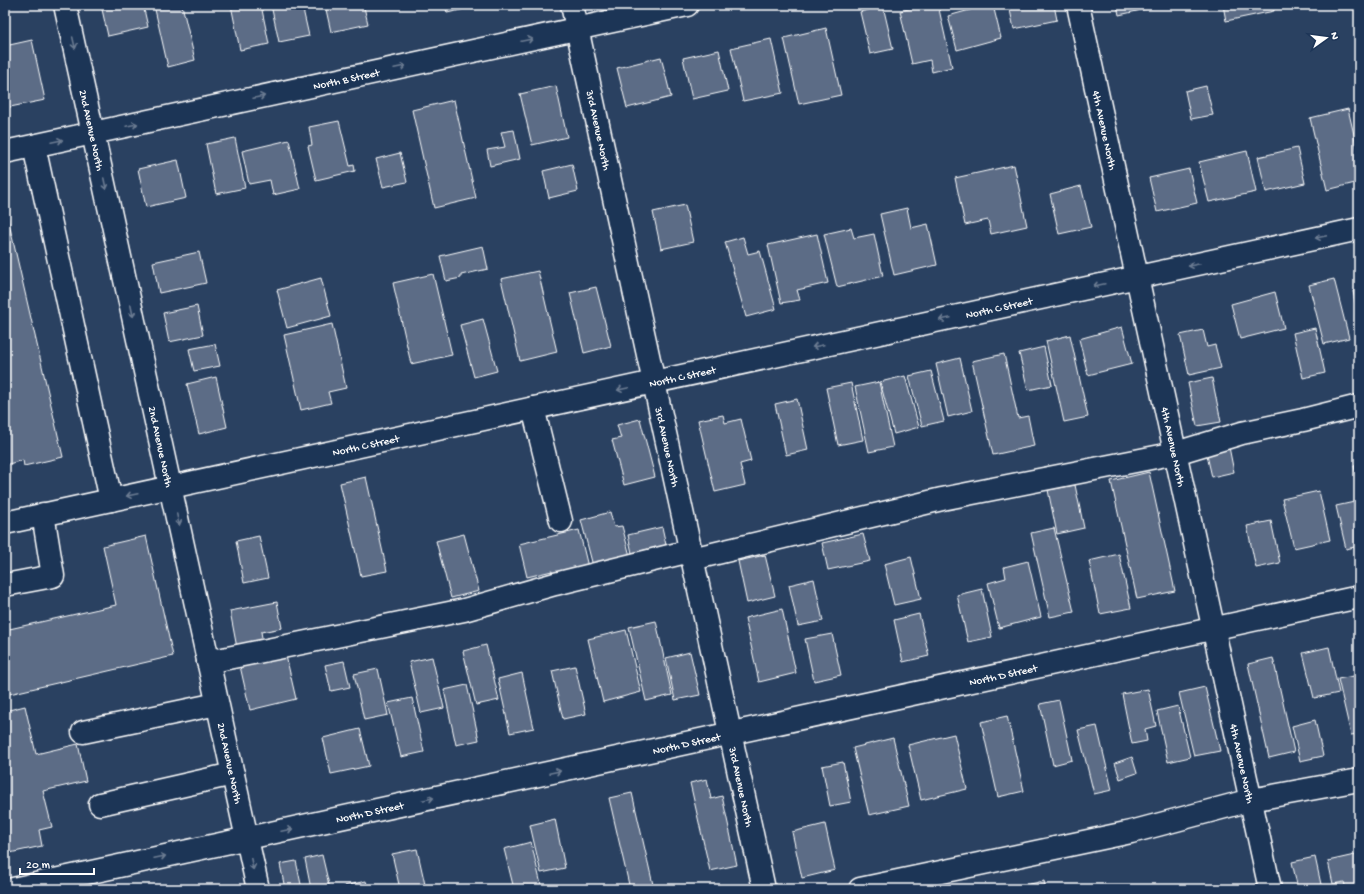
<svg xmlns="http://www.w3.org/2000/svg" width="1364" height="894" font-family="'Gochi Hand',sans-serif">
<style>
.building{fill:#5b6c86;stroke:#fff}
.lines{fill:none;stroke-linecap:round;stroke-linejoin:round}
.minor-casing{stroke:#fff;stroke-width:25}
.minor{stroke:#1d3557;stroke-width:22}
.oneway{stroke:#6c7c92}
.labels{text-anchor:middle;stroke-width:3.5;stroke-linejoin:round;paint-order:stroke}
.street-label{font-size:11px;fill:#fff;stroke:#1d3557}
</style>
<rect width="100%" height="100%" fill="#2a4161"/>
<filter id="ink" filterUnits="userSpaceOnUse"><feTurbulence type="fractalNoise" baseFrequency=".025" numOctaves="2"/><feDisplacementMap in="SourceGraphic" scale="8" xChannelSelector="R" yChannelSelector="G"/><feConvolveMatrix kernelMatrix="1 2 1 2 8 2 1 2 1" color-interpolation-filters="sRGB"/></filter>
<g filter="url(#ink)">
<path class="building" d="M101 5H143L148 27 108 36Z
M154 5H182L195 60 168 67Z
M231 5H261L269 44 240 50Z
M271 5H302L309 36 279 42Z
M325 5H374L364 7 368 24 331 32Z
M445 5H483L447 13Z
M925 5H938L952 67 932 72 930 60 912 64 900 11Z
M988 5H993L1001 38 957 50 948 16Z
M1009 5H1054L1057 20 1014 29Z
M1117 5H1155V7L1119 15Z
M1223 5H1273L1274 11 1226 21Z
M883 6 893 49 870 54 860 12Z
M826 28 841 95 799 104 784 38Z
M771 39 783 93 743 101 731 48Z
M32 40 45 100 5 108V46Z
M719 50 728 91 692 99 683 58Z
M661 57 671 97 627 108 617 68Z
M556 86 567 137 532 145 520 94Z
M1206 86 1213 115 1191 119 1185 91Z
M454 100 476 198 434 208 412 110Z
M1348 109 1359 156V182L1327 190 1310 118Z
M339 121 350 166 354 165 355 171 316 180 308 146 312 145 309 127Z
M514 130 520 159 490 166 487 150 505 147 501 132Z
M235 138 245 188 216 194 206 144Z
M289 140 300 189 273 195 270 180 249 184 242 151Z
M1297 148 1305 183 1266 192 1258 157Z
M1247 151 1256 192 1209 202 1199 162Z
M400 153 407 182 383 187 376 159Z
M178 160 186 198 146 207 138 169Z
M572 164 578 191 549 198 543 171Z
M1014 165 1027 226 991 234 988 220 965 225 955 178Z
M1189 169 1197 203 1157 212 1149 178Z
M1081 186 1091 227 1059 234 1050 194Z
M685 205 693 242 661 249 653 212Z
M5 206 63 457 24 466 23 460 5 465Z
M907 208 911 228 928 224 937 265 894 275 880 214Z
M851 228 854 238 874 234 883 276 837 287 824 234Z
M817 234 828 283 797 290 800 300 781 303 768 245Z
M743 237 748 254 760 251 776 309 746 317 725 242Z
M483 246 488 269 461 275V278L446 281 440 256Z
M199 252 206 283 159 293 153 262Z
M538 271 557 352 520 361 501 279Z
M433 274 452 355 411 364 393 283Z
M321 278 331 316 287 328 277 290Z
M1334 279 1349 338 1324 344 1309 285Z
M596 287 611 346 584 353 570 293Z
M1359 290V318H1358L1353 291Z
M1275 292 1284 328 1240 339 1231 304Z
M197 306 203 335 169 342 163 313Z
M483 319 497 371 474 377 460 325Z
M332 324 346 388 328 392 331 403 301 410 284 335Z
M1122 327 1132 364 1088 375 1079 339Z
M1315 328 1325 373 1303 378 1293 333Z
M1203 330 1207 347 1215 345 1221 368 1189 375 1180 335Z
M1070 335 1088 417 1064 422 1046 341Z
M215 344 220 366 194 371 189 349Z
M1044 347 1052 385 1028 390 1019 353Z
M1004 354 1018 418 1028 416 1034 446 993 455 972 361Z
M960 358 972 411 948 417 936 364Z
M931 371 944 421 922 426 909 376Z
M905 376 919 427 894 434 880 382Z
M216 377 227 427 199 434 187 384Z
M1212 378 1221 422 1197 426 1188 383Z
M879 382 893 447 869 452 855 387Z
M851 383 863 440 838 445 826 388Z
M797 399 808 450 786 455 775 404Z
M723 415 725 423 741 419 751 461 740 464 745 485 715 492 698 420Z
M640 419 655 477 624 485 612 440 621 438 617 425Z
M1229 447 1234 472 1212 477 1206 451Z
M1359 465V488L1354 466Z
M1149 472 1175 591 1137 599 1111 481Z
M366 477 387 571 361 576 340 483Z
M1075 485 1084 528 1057 534 1048 490Z
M1319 491 1330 540 1294 548 1282 499Z
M1359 501V546L1346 549 1336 506Z
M610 512 614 527 622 526 630 556 593 566 581 520Z
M1271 521 1280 563 1256 568 1247 526Z
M662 527 666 545 632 553 628 535Z
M1054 528 1074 612 1050 617 1031 533Z
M579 530 588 567 552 575V571L527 577 519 544Z
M464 534 479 591 451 598 436 541Z
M863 534 870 561 828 570 822 543Z
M146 536 173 656 5 695V630L116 605 103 546Z
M259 536 268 578 244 583 236 541Z
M1119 554 1131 608 1100 614 1089 561Z
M765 555 775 596 747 603 738 561Z
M911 557 921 599 894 605 884 564Z
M1028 561 1041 617 999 628 988 583 1006 578 1004 567Z
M814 579 823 621 798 626 789 585Z
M982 589 992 637 968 642 957 595Z
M277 602 282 628 261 632 263 643 237 648 230 611Z
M782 609 796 673 759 682 745 618Z
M919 614 929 656 903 662 894 620Z
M656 621 672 695 646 701 629 627Z
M626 630 641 692 603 702 588 639Z
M832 634 841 675 814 681 805 639Z
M486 645 499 700 476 705 463 651Z
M1329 647 1339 693 1314 698 1303 653Z
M690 652 700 695 675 700 666 658Z
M286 656 296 699 250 710 240 666Z
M432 657 444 708 421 713 409 662Z
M1273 658 1294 752 1269 758 1248 664Z
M344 661 350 687 331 691 325 665Z
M575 666 586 714 563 719 552 671Z
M378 669 388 715 364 720 354 674Z
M522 673 534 728 510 733 498 679Z
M1359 675V734L1351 735 1338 679Z
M467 685 479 740 456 745 444 690Z
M1205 687 1220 751 1194 756 1179 693Z
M1148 689 1156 726 1145 729 1147 741 1132 744 1122 694Z
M412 698 424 752 401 757 388 703Z
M1059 700 1072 760 1053 765 1040 704Z
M25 706 36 754 78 744 86 781 43 791 52 827 39 830 42 846 5 854V711Z
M1178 706 1190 757 1168 762 1157 711Z
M1007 716 1024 791 998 797 981 722Z
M1315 720 1323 756 1300 761 1292 726Z
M1097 726 1112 790 1094 794 1078 730Z
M360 729 369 766 331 774 323 738Z
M954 734 967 789 921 800 908 745Z
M893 738 909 806 869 815 853 748Z
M1132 757 1137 773 1120 779 1115 763Z
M843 762 851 802 830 806 822 766Z
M707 779 711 799 722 796 737 865 710 871 690 783Z
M632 793 654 889H630L609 798Z
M555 819 565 868 541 873 530 825Z
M825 824 835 870 802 878 792 832Z
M531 842 542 889H514L504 849Z
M417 849 426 889H400L392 854Z
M1359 854V889H1346L1344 882 1333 884 1328 861Z
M322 855 330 889H311L305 859Z
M1315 857 1322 889H1298L1292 862Z
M296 861 302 889H285L280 864Z
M366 881 368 889H345L344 886Z
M1044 881 1046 889H1022L1021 886Z"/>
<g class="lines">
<g class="minor-casing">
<g id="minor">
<path id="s1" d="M65 5 258 889"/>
<path id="s2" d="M572 5 764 889"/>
<path id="s3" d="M1078 5 1270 889"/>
<path d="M34 146 111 500"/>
<path id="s4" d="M5 152 687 5"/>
<path d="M533 408 561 521"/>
<path id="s5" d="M5 523 1359 229"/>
<path d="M692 559 942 499 1176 453 1242 433 1303 420 1359 406"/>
<path d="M5 585 53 576 43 514"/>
<path d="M208 662 464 610 555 584 690 551"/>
<path d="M83 732 217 704"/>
<path d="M100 804 233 774"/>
<path id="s6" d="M13 889 1359 597"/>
<path d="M860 889 1131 832 1251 800 1359 780"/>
</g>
</g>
<use href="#minor" class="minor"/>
</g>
<defs><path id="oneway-shaft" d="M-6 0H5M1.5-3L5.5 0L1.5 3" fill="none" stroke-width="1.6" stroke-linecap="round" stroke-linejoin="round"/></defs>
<g class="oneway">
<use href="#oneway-shaft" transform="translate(527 40) rotate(-12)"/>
<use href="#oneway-shaft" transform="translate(74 43) rotate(77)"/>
<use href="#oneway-shaft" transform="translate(400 67) rotate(-12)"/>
<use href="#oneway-shaft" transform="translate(259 97) rotate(-12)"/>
<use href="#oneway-shaft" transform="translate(132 125) rotate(-12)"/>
<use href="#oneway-shaft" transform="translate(57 141) rotate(-12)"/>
<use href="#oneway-shaft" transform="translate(105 184) rotate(78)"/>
<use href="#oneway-shaft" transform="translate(1321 237) rotate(168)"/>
<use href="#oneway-shaft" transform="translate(1194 265) rotate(168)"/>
<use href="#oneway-shaft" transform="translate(1099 285) rotate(168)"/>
<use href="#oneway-shaft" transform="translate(132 311) rotate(78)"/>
<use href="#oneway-shaft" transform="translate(945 319) rotate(168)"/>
<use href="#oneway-shaft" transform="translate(818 346) rotate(168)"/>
<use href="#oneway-shaft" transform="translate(623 389) rotate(168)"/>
<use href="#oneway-shaft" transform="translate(132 495) rotate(168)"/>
<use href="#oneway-shaft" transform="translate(178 520) rotate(78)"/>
<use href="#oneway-shaft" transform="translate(555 772) rotate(-12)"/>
<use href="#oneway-shaft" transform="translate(428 799) rotate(-12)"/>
<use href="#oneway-shaft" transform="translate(287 830) rotate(-12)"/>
<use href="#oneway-shaft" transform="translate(160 857) rotate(-12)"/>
<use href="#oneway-shaft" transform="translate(252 864) rotate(78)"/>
</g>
</g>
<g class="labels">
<g class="street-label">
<text dy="4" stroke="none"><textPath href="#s4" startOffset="349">North B Street</textPath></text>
<text dy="4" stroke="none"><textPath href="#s1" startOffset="128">2nd Avenue North</textPath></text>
<text dy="4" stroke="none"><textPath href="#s2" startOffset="128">3rd Avenue North</textPath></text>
<text dy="4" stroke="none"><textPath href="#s3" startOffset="128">4th Avenue North</textPath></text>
<text dy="4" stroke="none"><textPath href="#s5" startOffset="1017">North C Street</textPath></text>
<text dy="4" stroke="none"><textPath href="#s5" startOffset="693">North C Street</textPath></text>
<text dy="4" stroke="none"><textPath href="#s5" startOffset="369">North C Street</textPath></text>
<text dy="4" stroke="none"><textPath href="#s1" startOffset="452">2nd Avenue North</textPath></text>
<text dy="4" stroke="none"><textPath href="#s2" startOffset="452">3rd Avenue North</textPath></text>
<text dy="4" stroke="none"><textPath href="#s3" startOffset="452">4th Avenue North</textPath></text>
<text dy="4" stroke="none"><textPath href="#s6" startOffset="1013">North D Street</textPath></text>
<text dy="4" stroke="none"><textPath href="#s6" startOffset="689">North D Street</textPath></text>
<text dy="4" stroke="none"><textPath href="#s1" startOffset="776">2nd Avenue North</textPath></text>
<text dy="4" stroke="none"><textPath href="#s3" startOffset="776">4th Avenue North</textPath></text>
<text dy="4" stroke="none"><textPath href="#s2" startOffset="800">3rd Avenue North</textPath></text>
<text dy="4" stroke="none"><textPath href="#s6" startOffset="365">North D Street</textPath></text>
</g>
</g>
<rect width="1364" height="894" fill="none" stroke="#1d3557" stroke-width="20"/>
<rect x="10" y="10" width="1344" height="874" fill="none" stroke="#fff" stroke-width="1.5" filter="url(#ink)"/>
<g transform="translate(1326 38) rotate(76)" stroke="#1d3557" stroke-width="3" paint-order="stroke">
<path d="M0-3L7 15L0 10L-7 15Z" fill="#ffffff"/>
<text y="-6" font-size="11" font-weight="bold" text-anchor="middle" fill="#ffffff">N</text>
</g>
<path d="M20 868v6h74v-6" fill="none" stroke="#ffffff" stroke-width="2"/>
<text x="26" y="868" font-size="12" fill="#ffffff" stroke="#1d3557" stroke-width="3" paint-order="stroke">20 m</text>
</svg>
